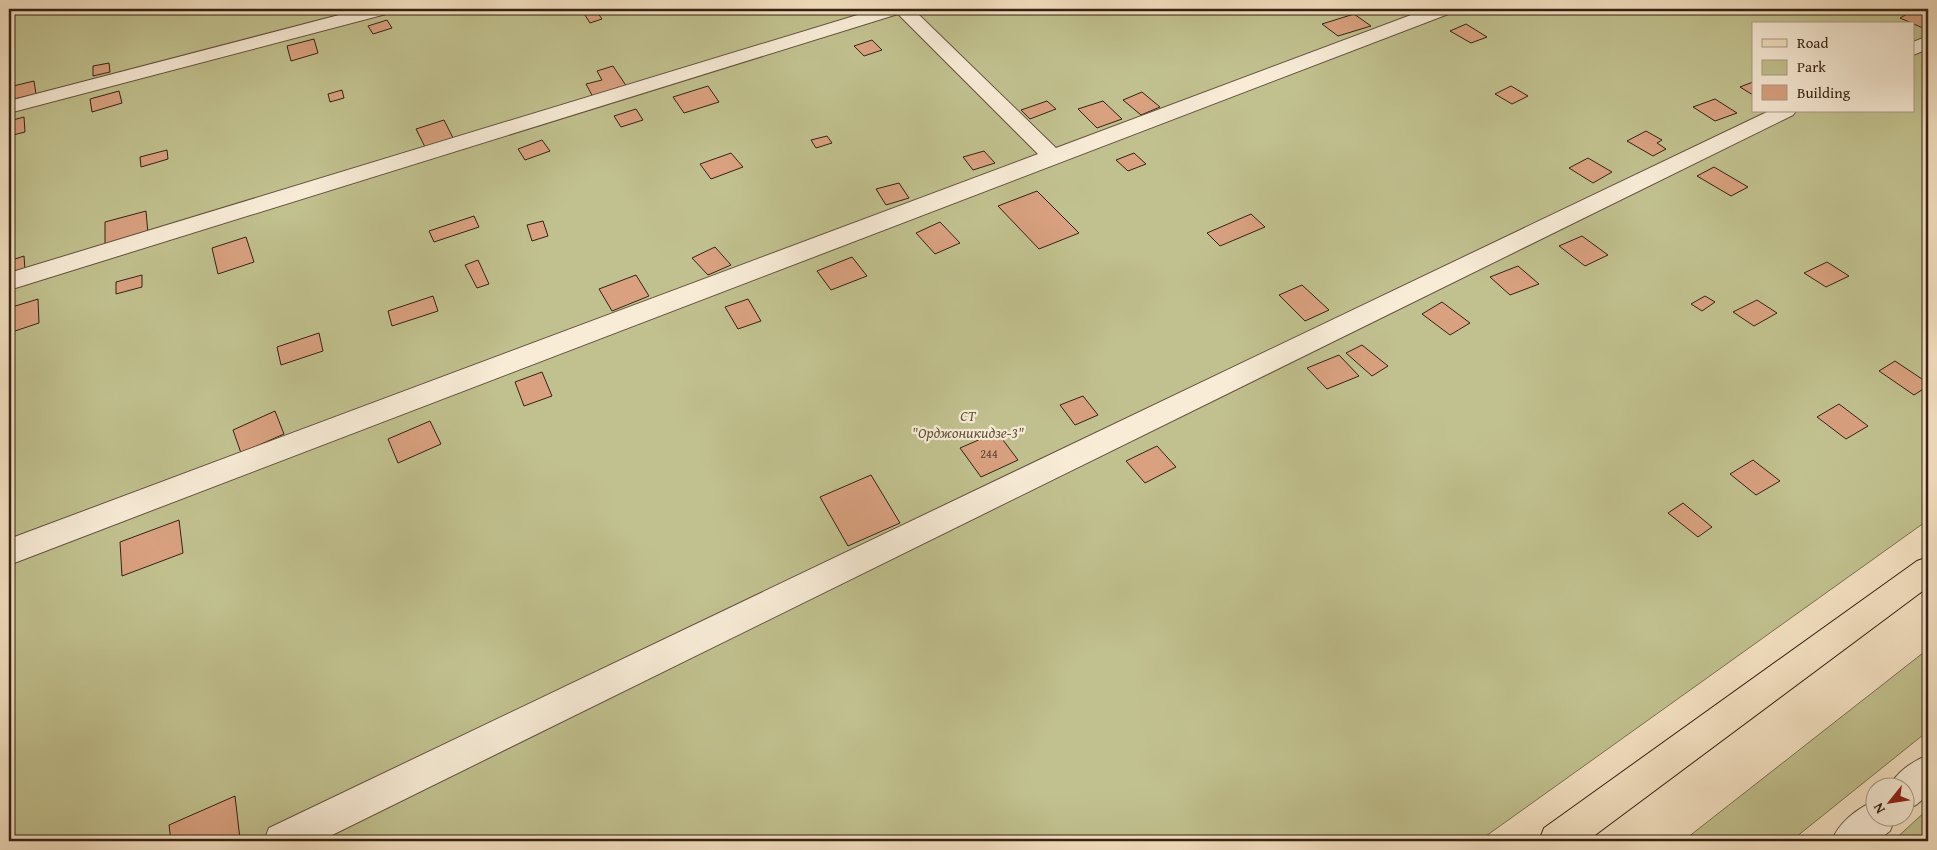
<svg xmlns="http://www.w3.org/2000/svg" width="1937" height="850" font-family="'Gentium Book Plus',serif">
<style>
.green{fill:#c1c18f;stroke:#7b7250;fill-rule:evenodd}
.building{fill:#d9a180;stroke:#352212}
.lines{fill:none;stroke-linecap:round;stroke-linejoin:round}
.street-casing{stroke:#65523e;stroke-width:2}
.primary-casing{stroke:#352212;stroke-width:2}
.street{fill:#f8ecd7;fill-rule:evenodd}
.primary{fill:#f4e1c2;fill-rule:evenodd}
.labels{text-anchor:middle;stroke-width:4.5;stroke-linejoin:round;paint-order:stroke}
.number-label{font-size:12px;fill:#5e422e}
.park-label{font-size:15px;font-style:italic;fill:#5f5238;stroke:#f8ecd7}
</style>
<rect width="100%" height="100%" fill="#f4e1c2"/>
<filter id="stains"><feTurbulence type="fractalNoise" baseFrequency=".004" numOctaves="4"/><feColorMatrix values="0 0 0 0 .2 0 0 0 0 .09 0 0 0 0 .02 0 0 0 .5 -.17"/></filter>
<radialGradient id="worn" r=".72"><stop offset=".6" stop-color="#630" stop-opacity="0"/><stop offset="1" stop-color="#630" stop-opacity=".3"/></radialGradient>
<path class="green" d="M9 9H1928V520L1479 841H9ZM1753 24H1913V111H1753Z
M1928 649V731L1791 841H1683Z
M1928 809V841H1893Z"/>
<path class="building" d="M581 9H595L602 19 590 23Z
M1913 11 1928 17V24L1923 28 1900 18Z
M1354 14 1371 26 1338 36 1322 24Z
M387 20 392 28 373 34 368 26Z
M1466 24 1487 37 1471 43 1450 31Z
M314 39 318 53 291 61 287 46Z
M872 40 882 50 864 56 854 46Z
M109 63 110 72 93 76V66Z
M613 66 627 87 593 97 586 84 602 80 597 71Z
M34 81 36 94 10 100 9 87Z
M1753 82V95L1740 87Z
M708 86 719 102 684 113 673 97Z
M1511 86 1528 96 1512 104 1495 94Z
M342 90 344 98 330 102 328 94Z
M119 91 122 103 92 112 90 99Z
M1142 92 1160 107 1141 115 1123 100Z
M1715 99 1737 113 1715 121 1693 107Z
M1047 101 1056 109 1030 119 1021 110Z
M1103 101 1122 119 1097 128 1078 109Z
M636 109 643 120 621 127 614 116Z
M24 117 25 132 9 136V121Z
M444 120 453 138 425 147 416 129Z
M1646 131 1662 140 1657 143 1666 149 1653 156 1627 141Z
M827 136 832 143 816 148 811 140Z
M542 140 550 151 525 160 518 149Z
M167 150 168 159 141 167 140 157Z
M984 151 995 163 973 170 963 157Z
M731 153 743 167 711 179 700 164Z
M1134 153 1146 164 1128 171 1116 160Z
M1588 158 1612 172 1593 183 1569 168Z
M1714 167 1748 187 1731 196 1697 176Z
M899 183 909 198 886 205 876 189Z
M1037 191 1079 233 1039 249 998 206Z
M146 211 148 234 105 246V222Z
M1251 214 1265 227 1220 246 1207 233Z
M474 216 479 227 434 242 429 231Z
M543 221 548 236 532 241 527 225Z
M940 222 960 243 935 254 916 233Z
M1582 236 1608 255 1585 266 1559 246Z
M246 237 254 262 218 274 212 248Z
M715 247 731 265 708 275 692 258Z
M24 256 25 270 9 276V261Z
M852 257 867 276 831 290 817 271Z
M478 260 489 284 477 288 465 265Z
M1827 262 1849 276 1826 287 1804 273Z
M1518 266 1539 284 1510 295 1490 277Z
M142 275V287L116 294V282Z
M636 275 649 296 612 311 599 289Z
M1302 285 1329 310 1305 321 1279 295Z
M433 296 438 311 392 326 388 311Z
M1705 296 1715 302 1702 311 1691 304Z
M38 299 39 323 9 333V308Z
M748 299 761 321 738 329 725 307Z
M1757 300 1777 313 1754 326 1733 312Z
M1442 302 1470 323 1450 335 1422 314Z
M319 333 323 351 281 365 277 347Z
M1362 345 1388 366 1372 376 1346 353Z
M1339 355 1359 376 1327 389 1307 368Z
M1895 361 1928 383V386L1914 395 1879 371Z
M542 372 552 396 524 406 515 382Z
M1083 396 1098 415 1075 425 1060 405Z
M1839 404 1868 426 1846 439 1817 417Z
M275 411 284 434 241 453 233 430Z
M430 421 441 444 398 463 388 439Z
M997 432 1018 460 981 477 960 448Z
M1157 446 1176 467 1145 483 1126 461Z
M1753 460 1780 481 1756 495 1730 474Z
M871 475 900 523 848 546 820 497Z
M1683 503 1712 527 1698 537 1668 513Z
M179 520 183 553 122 576 120 542Z
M235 796 240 839 236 841H171L169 825Z"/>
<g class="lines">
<g class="street-casing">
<path id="street" d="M362 9H392L390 13 9 113V101Z
M877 9H913L1056 148 1427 9H1453L1451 13 9 565V539L1038 154 898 14 9 290V273Z
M1928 36V49L1913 55V42Z
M1769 111H1796L1793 115 320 841H264L269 828Z
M1928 755V795L1916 805 1904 810V788H1889C1895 773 1913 761 1928 755Z
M1874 801V818H1895L1890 831 1877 841H1832C1838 823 1857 809 1874 801Z"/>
</g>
<g class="primary-casing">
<path id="primary" d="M1928 557V587L1587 841H1539L1544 828 1917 561Z"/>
</g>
<use href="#street" class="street"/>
<use href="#primary" class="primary"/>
</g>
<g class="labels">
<g class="number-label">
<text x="989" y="458">244</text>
</g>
<g class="park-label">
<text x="968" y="421">СТ<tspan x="968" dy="17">"Орджоникидзе-3"</tspan></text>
</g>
</g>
<rect width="1937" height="850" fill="none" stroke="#f4e1c2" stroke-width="30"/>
<rect x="10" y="10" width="1917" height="830" fill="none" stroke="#352212" stroke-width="2.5"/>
<rect x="15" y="15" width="1907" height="820" fill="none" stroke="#352212"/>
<rect x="1752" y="22" width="162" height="90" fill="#f8ecd7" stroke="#aa9b88"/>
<rect x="1762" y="39" width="25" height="8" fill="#f4e1c2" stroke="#aa9b88"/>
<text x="1797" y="48" font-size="15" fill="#352212">Road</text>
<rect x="1762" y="60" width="25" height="15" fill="#c1c18f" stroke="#aa9b88"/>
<text x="1797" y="72" font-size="15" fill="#352212">Park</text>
<rect x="1762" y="85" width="25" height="15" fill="#d9a180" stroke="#aa9b88"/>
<text x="1797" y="98" font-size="15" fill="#352212">Building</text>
<g transform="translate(1890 802) rotate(240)"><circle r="24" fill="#f8ecd7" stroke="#aa9b88"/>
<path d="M0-4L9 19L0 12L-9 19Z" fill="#8f2418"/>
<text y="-8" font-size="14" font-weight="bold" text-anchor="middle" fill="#352212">N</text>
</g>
<rect width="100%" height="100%" filter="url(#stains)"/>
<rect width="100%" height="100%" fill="url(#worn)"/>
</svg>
